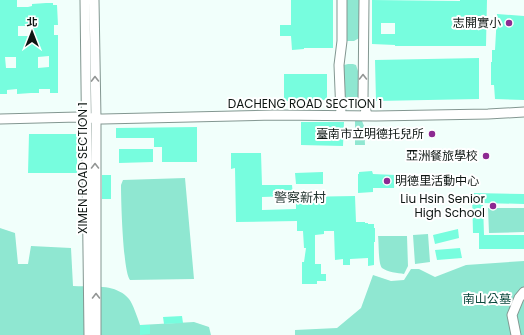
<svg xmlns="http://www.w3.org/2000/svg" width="524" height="335" font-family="Poppins,'Noto Sans TC',sans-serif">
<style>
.green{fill:#8fe7d1}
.building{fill:#77fdde;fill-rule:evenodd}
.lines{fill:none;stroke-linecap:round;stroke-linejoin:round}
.minor-casing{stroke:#839791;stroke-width:11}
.minor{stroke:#fff;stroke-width:9}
.oneway{stroke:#939695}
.poi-dot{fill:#8d2a92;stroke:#fff;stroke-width:1.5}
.labels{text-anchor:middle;stroke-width:4;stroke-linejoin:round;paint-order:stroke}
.poi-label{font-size:12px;fill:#0e1613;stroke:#fff;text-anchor:end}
.street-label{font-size:12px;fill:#0e1613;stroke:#fff}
.park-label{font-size:12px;fill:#09473b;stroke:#fff}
.neighbourhood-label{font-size:13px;fill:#1e302b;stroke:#fff}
</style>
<rect width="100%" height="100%" fill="#f1fffb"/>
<path class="green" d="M344 0H361V37L354 41H347L343 38Z
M348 64H353L356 65 358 71 360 95 356 101H345L342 69 344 65Z
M355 121H362L364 126 365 145H355Z
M185 178 194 279 130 280C123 272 121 200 121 185L123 180Z
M488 208H524V232L489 233Z
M0 228 15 233 18 264H28L31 246 71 248 73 286C91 287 116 283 129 299 133 304 138 319 140 325L194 322 209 327 211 335H0Z
M428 234 430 262 415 264 413 235Z
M378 236H407L408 266 404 274C398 273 387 272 382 268 378 263 379 243 378 236Z
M524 261V335H295V330L337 328 361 308 373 275 391 281 404 280 411 269H419L435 277 466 265Z"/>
<path class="building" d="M0 0H17V7H28L32 6V4L46 3H53V5H57L58 25H54V35H58V93H50V89H39V93H31L17 94V89L7 90V94H0ZM18 26H32V36H18ZM49 56V67L38 68V57ZM5 57H16V68H6Z
M291 0H333V48H304V49L292 50 291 36H280V25H291Z
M372 0 460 1V0H487L486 46H395V45L372 44ZM381 23H395V34H381Z
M497 14 524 16V100L495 99 494 85H491V62H492V50H495Z
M479 58V99L376 101 375 60Z
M284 74H327V100L284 101Z
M301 122H344L343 146 301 145Z
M197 127V162H162V147H154V138H116V128Z
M29 134H77V173H28Z
M119 149H153V162L119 163Z
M231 153H261L262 185H292L293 196 262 197V210L296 209V197L355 196 356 222H365V223H368V224H374V228H375V242H374V265L368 266V258L350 259V265H343V259L335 260 334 231H324V234L315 235V264H321V274H326V281H317V284H302V262H304L306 248H304L303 231H297V221L236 222 235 168 231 169Z
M372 171 373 174 395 175 394 188H373V192L358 193V174H359V172Z
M323 172V184H296L295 173Z
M102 175H111V199H102Z
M472 193 524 194V204L483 203 484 235H524V249H479V233H473Z
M458 229 459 238 435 244 433 235Z
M460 248 462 258 437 260 435 250Z
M182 316 183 323 164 324 163 317Z
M140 325H150V334L140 335Z"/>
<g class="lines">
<g class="minor-casing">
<path id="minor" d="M85 0 89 335
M94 0 96 118V335
M364 0 363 100 367 115
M341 115 339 65 342 41V0
M0 119 78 117 103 119 274 115 376 116 488 114 524 112
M516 335 512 315 519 298 524 292"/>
</g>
<use href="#minor" class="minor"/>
</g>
<defs><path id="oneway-chevron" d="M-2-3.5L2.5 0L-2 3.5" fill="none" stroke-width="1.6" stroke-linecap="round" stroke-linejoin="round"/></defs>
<g class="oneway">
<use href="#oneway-chevron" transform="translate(363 77) rotate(-90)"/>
<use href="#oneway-chevron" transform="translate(95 79) rotate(-91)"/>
<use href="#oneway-chevron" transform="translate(95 166) rotate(-90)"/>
<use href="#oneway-chevron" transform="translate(96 296) rotate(-90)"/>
</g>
<g class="poi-dot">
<circle cx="509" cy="23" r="4"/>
<circle cx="432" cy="134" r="4"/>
<circle cx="486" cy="156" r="4"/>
<circle cx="387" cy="181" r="4"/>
<circle cx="493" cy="206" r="4"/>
</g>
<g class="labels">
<g class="poi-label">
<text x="501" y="27">志開實小</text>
<text x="424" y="138">臺南市立明德托兒所</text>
<text x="478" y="160">亞洲餐旅學校</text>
<text x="395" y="185" text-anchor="start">明德里活動中心</text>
<text x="485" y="203">Liu Hsin Senior<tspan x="485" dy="14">High School</tspan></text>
</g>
<g class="street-label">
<text x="305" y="108">DACHENG ROAD SECTION 1</text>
<text transform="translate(83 168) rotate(-90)" y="4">XIMEN ROAD SECTION 1</text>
</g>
<g class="park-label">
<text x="487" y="303">南山公墓</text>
</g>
<g class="neighbourhood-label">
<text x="300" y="202">警察新村</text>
</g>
</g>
<g transform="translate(32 32)" stroke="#ffffff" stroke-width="3" paint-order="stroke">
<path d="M0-3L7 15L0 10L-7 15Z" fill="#0e1613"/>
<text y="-6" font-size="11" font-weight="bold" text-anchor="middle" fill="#0e1613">北</text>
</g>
</svg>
